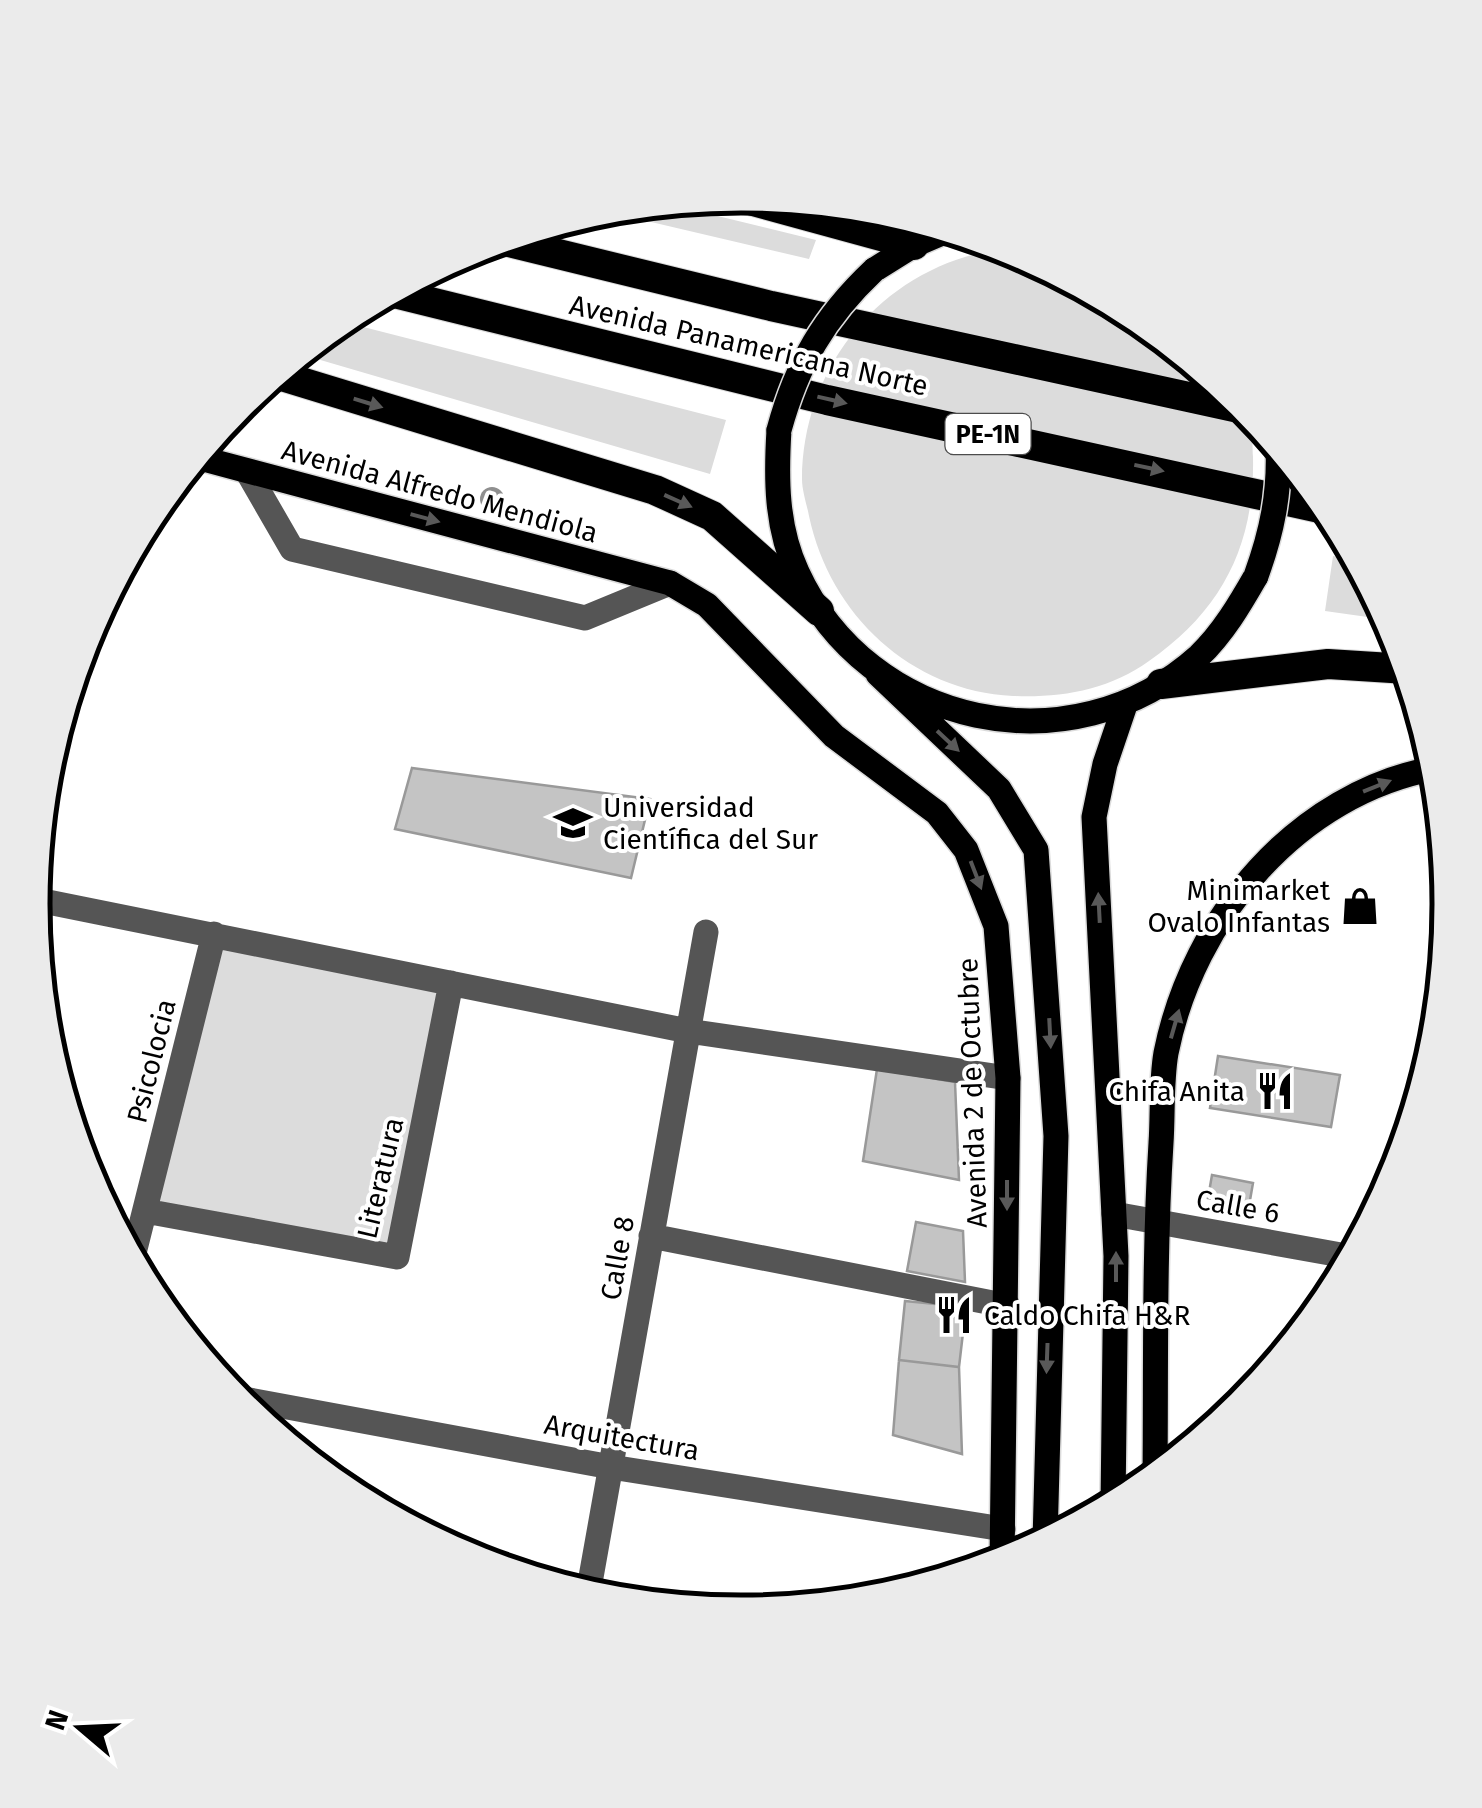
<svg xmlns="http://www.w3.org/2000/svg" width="1482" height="1808" font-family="'Fira Sans',sans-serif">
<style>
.green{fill:#dcdcdc}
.building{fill:#c4c4c4;stroke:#999;stroke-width:2.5}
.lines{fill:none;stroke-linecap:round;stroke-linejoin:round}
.major-casing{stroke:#dbdbdb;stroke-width:28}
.highway-casing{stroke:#dbdbdb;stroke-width:32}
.minor{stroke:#555;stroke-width:25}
.major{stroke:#000;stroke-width:25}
.highway{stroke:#000;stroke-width:30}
.major-bridge-casing{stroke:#dbdbdb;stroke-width:28;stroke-linecap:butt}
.major-bridge{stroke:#000;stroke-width:25}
.tree{fill:#8f8f8f}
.oneway{fill:#595959}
.labels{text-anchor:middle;stroke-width:8;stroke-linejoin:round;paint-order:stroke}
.shield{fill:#fff;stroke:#4c4c4c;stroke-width:2.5}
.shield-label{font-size:25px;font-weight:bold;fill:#000}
.street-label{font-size:28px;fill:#000;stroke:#fff}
.poi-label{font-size:28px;fill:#000;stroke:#fff;text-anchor:start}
.rim{fill:none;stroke:#000;stroke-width:5}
</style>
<rect width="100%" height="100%" fill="#fff"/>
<path class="green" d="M664 203 816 240 809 259 600 210Z
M1007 248C1079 272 1152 329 1210 377 1220 385 1237 395 1244 406 1254 421 1252 440 1253 457 1255 546 1221 611 1149 661 1109 690 1061 698 1013 696 911 691 830 615 809 516 807 505 802 491 802 479 803 360 889 262 1007 248Z
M340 321 726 420 710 474 300 354Z
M1333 556 1357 561 1389 620 1325 611Z
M220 945 441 990 388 1249 154 1205Z"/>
<path class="building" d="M412 768 650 799 631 878 395 829Z
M1218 1056 1340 1075 1331 1127 1210 1108Z
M877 1069 955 1082 959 1180 863 1161Z
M1212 1175 1253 1183 1249 1206 1208 1198Z
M916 1222 963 1231 965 1282 907 1271Z
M905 1301 966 1307 959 1367 899 1360Z
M899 1360 959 1367 962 1454 893 1435Z"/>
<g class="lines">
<g class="major-casing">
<path id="major" d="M874 270 914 245 949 230
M779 430C776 478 776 527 797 572 868 727 1071 771 1199 656 1223 633 1240 604 1256 576
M196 457 670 583 707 605 834 736 937 813 966 850 996 926 1008 1078 1002 1562
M878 674 999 789 1036 850 1056 1136 1045 1541
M1155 1477C1156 1366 1154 1254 1161 1143 1163 1114 1161 1081 1166 1053 1193 917 1298 793 1436 768
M1113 1505 1116 1256 1094 817 1105 764 1126 702"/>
</g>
<g class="highway-casing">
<path id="highway" d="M735 196 914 245
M501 240 771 306 1248 410
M390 292 827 400 1329 510
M275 374 655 490 712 516 819 611
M1161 684 1328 664 1407 669"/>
</g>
<path class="minor" d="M247 471 292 549 585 618 670 583
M33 899 688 1031 1008 1078
M145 1211 397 1257 451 983
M1114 1214 1352 1257
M651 1236 1008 1306
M132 1261 214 934
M233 1397 611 1467 1003 1529
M588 1594 706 932"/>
<use href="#major" class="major"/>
<use href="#highway" class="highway"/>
<g class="major-bridge-casing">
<path id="major-bridge" d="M779 430C797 364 824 317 874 270
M1256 576C1272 532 1280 493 1278 447"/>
</g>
<use href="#major-bridge" class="major-bridge"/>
</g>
<circle class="tree" cx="492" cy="499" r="12"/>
<defs><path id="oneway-solid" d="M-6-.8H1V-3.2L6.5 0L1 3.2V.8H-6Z" transform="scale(2.5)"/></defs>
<g class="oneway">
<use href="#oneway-solid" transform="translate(832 400) rotate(13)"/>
<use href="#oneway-solid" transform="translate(368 403) rotate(17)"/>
<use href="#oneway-solid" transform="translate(1149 468) rotate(12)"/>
<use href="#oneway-solid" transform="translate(678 501) rotate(24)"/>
<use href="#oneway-solid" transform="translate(425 518) rotate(15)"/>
<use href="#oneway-solid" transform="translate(948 741) rotate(43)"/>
<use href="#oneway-solid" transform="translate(1377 786) rotate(-22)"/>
<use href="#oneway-solid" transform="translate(976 875) rotate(69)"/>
<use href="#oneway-solid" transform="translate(1099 908) rotate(-93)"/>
<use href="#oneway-solid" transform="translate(1175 1024) rotate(-74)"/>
<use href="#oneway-solid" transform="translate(1050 1033) rotate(87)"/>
<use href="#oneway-solid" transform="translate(1007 1195) rotate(90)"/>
<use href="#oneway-solid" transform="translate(1116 1267) rotate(-90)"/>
<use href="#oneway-solid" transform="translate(1047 1358) rotate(92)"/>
</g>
<defs>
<g id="university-bare" transform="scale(3)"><path d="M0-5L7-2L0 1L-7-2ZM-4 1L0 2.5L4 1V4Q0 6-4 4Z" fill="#000" stroke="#fff" stroke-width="2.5" paint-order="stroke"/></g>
<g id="shop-bare" transform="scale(3)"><path d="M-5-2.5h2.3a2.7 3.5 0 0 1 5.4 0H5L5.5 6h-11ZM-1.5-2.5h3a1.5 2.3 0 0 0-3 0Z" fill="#000" stroke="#fff" stroke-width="2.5" paint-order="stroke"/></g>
<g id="restaurant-bare" transform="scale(3)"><path d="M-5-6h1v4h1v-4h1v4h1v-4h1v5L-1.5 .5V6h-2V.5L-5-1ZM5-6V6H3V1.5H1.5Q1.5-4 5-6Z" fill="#000" stroke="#fff" stroke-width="2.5" paint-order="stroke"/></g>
</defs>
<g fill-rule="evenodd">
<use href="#university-bare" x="573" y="823"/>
<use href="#shop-bare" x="1360" y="906"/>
<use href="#restaurant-bare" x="1275" y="1091"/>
<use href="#restaurant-bare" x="954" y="1315"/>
</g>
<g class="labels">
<rect class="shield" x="945.5" y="414" width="85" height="40" rx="8"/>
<g class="shield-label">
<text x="988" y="443">PE-1N</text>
</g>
<g class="street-label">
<text transform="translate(749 345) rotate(13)" y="10">Avenida Panamericana Norte</text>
<text transform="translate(440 491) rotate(15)" y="10">Avenida Alfredo Mendiola</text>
<text transform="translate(151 1061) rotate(-76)" y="10">Psicolocia</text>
<text transform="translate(972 1093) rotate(-92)" y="10">Avenida 2 de Octubre</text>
<text transform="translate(380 1178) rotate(-77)" y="10">Literatura</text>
<text transform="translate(1238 1206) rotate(10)" y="10">Calle 6</text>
<text transform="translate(617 1258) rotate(-80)" y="10">Calle 8</text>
<text transform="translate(622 1437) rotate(10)" y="10">Arquitectura</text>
</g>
<g class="poi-label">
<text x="603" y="817">Universidad<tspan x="603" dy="32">Científica del Sur</tspan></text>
<text x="1330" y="900" text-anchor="end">Minimarket<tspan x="1330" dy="32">Ovalo Infantas</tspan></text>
<text x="1245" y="1101" text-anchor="end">Chifa Anita</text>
<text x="984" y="1325">Caldo Chifa H&amp;R</text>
</g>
</g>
<path d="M0 0H1482V1808H0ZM50 904a691 691 0 1 1 1382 0a691 691 0 1 1-1382 0Z" fill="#ebebeb" fill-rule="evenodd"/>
<path class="rim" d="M50 904a691 691 0 1 1 1382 0a691 691 0 1 1-1382 0Z"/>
<g transform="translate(80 1728) rotate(289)" stroke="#ffffff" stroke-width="8" paint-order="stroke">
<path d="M0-8L18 38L0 25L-18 38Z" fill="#000000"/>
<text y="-15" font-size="28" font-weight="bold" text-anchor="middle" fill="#000000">N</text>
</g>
</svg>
